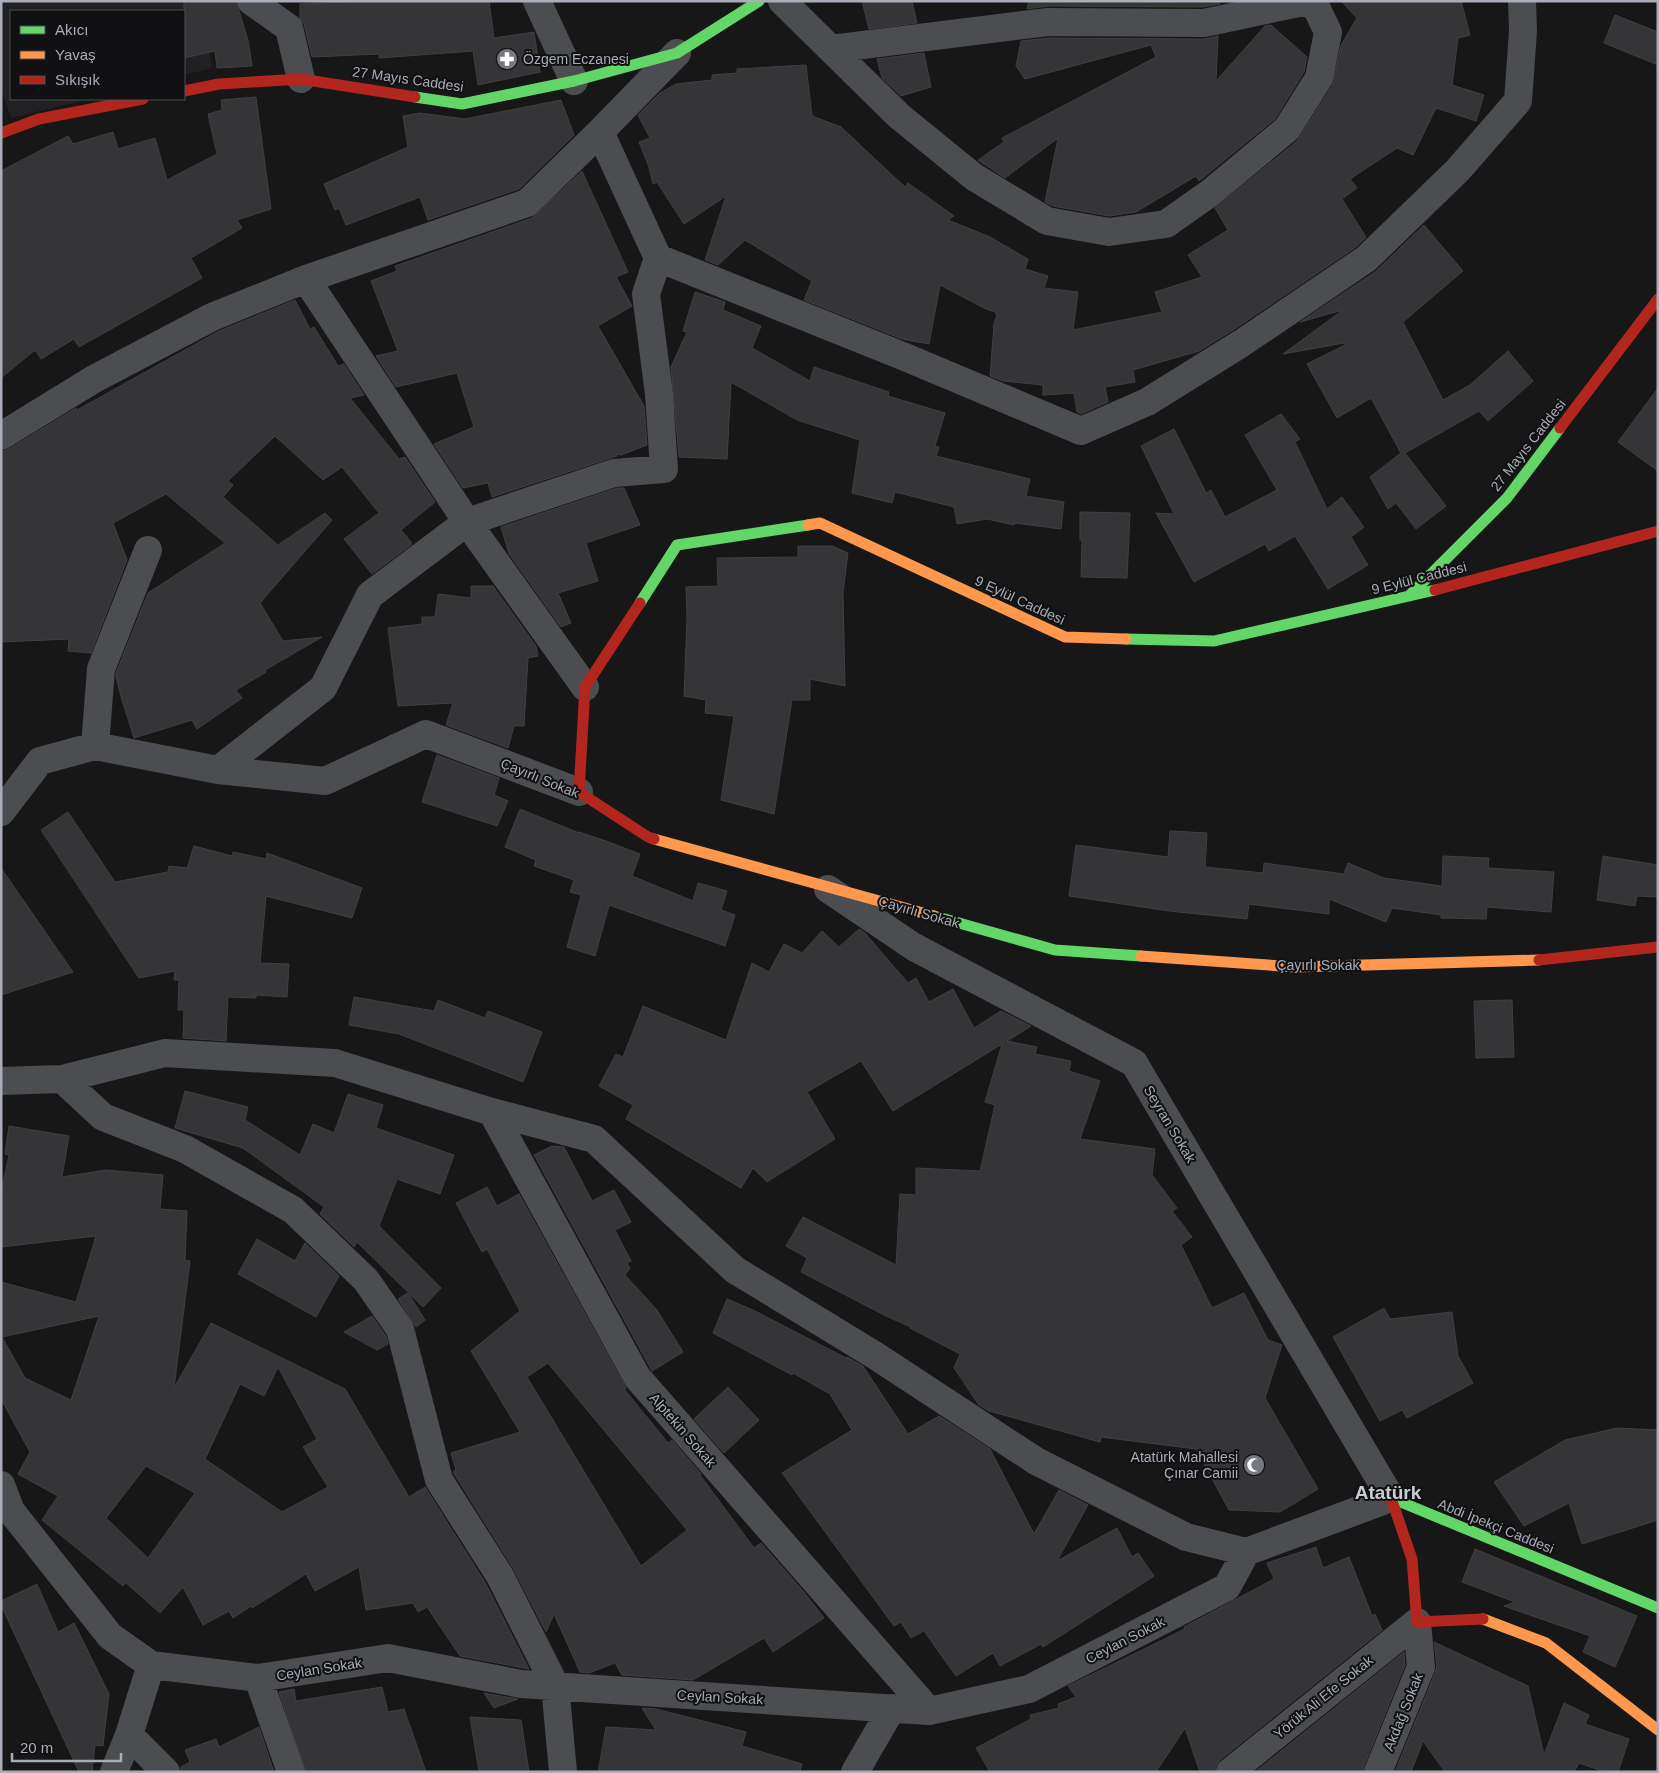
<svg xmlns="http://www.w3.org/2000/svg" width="1659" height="1773" font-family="Helvetica,sans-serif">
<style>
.built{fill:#212123}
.building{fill:#353537;stroke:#404043;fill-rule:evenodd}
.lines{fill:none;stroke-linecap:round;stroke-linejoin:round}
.street{stroke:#4c4d50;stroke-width:28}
.fast{stroke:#63d668;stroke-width:11}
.slow{stroke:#ff974d;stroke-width:11}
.jam{stroke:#b3261e;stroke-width:11}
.labels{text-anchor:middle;stroke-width:4;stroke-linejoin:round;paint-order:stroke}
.poi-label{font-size:14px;fill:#a9adb8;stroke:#111113;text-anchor:start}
.street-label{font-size:14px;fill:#a9adb8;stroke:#111113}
.district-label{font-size:19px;font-weight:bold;fill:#caccd4;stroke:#111113}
</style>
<rect width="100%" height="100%" fill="#171717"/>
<path class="built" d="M1 1H201L212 68 184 75V11H11V99H89L11 118 1 88Z"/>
<path class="building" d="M184 1H236L248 40 252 66 217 68 215 51 184 58Z
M367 1H489L494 38 534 32 540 72 478 85 473 51 379 58V54L312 57 304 24 300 19V4Z
M862 1H912L917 23 869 29Z
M1029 1H1220V4L1202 7 1048 6 1027 9Z
M1341 1H1461L1470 35 1458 38 1452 85 1484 95 1476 121 1436 108 1413 155 1397 148 1350 179 1357 188 1342 199 1366 237 1356 247 1233 330 1199 351 1133 370 1135 382 1105 387 1108 402 1081 414 1077 412 1074 393 1043 395V385L1003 381 990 376 994 324 997 315 995 312 984 308 940 285 929 344 902 339 804 300 812 281 745 240 718 265 705 260 726 196 684 224 657 182 653 184 649 167 639 142 650 138 638 115 660 93 676 84 712 80V75L737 73V69L806 65 812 116 841 127 905 187 908 183 954 216 948 220 990 237 1028 259 1025 269 1048 276 1044 288 1078 292 1073 330 1162 312 1155 292 1202 277 1188 255 1228 230 1215 208 1297 141 1332 86 1341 45 1357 18Z
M1615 15 1658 32V65L1604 43Z
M1271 25 1307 57 1304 72 1275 119 1199 181 1196 176 1136 212 1109 216 1053 206 1045 202 1058 138 1005 178 978 160 1004 142 1002 138 1156 57 1151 45 1025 79 1016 66 1021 41 1049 38 1204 39 1218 36 1216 81 1265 26Z
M924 53 931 87 901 96 882 78 877 59Z
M256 97 271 209 237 220 242 228 191 258 202 278 79 347 74 339 41 359 35 350 1 378V171L68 136 73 144 113 132 118 149 155 138 167 180 217 154 208 114 222 110 221 100Z
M561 100 574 135 519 189 428 220 420 197 346 225 339 208 335 210 324 184 408 147 403 116 420 113 465 119Z
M582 171 628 272 616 277 632 306 598 326 644 406 647 445 621 455 616 454 617 456 614 457 492 497 488 483 463 488 434 444 474 427 457 373 396 387 376 356 398 351 371 281 397 271 395 266 532 218Z
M1424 225 1463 271 1403 322 1443 400 1470 385 1508 351 1533 381 1488 421 1479 411 1405 453 1446 506 1416 529 1396 503 1388 509 1370 477 1401 453 1371 398 1337 418 1307 364 1345 345 1344 343 1283 354 1343 310 1300 322 1375 272Z
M695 292 725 302 723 310 761 326 752 348 810 381 814 367 889 392 888 396 945 413 935 446 939 447 936 456 1030 479 1026 496 1064 502 1061 529 1015 523 1014 525 987 519 957 524 954 507 895 492 892 503 852 493 860 440 797 420 731 382 727 459 679 457 671 367 687 332 683 331Z
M295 300 310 329 314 327 338 366 344 364 364 395 350 398 399 459 405 457 435 502 401 530 411 542V545L372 574 344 539 379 513 342 467 323 480 275 436 228 481 233 485 223 497 278 545 325 513 332 520 260 603 283 641 322 637 265 670 266 672 236 690 242 698 197 729 192 720 134 738 122 700 116 677V673L148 593 225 543 166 494 113 523 127 560 91 653 68 651 69 639 1 642V452L9 449 76 408 77 410 219 331Z
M1658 388V471L1618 442Z
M1281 414 1300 439 1295 442 1327 509 1342 497 1364 527 1351 537 1368 565 1328 589 1295 536 1269 551 1265 544 1194 582 1156 513 1174 514 1141 446 1174 429 1206 493 1211 490 1225 517 1277 490 1245 435Z
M617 488H624L640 525 586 543 598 581 558 593 571 623 561 627 509 554 501 527Z
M1080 512 1130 513 1127 578 1081 577 1082 540H1080Z
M798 546H832L848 553 843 592 845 686 810 679V700H792L774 814 721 800 734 716 705 713 706 700 684 696 687 618 686 587 718 586 717 558 798 557Z
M471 586H493L536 646 538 656 528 658 524 726H514L508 748 446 725 453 703 398 706 388 628 422 624V617H435L438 594 471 598Z
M437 755 499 778 494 795 508 801 497 826 422 802Z
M520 809 579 833V832L606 841 640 854 632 876 693 901 698 883 727 891 721 910 735 915 725 946 609 905 595 956 567 947 581 895 570 892 574 880 534 866 536 860 505 847Z
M68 812 115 882 168 872 169 866 187 868 194 846 232 856 233 852 266 859 267 853 362 888 352 918 266 896 260 963 289 964 287 997 256 995V998L228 997 226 1041 183 1038 184 1010H178L179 980H174L175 971 139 978 41 830Z
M1170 831 1207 833 1205 867 1263 873 1264 863 1344 874 1348 863 1384 878 1442 886 1443 856 1489 858 1488 868 1554 872 1551 912 1487 907 1486 919 1441 918V915L1392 908 1386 922 1329 899V914L1249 904 1247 919 1169 911 1069 896 1076 845 1168 857Z
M1603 856 1658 865V897L1637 896 1635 906 1597 900Z
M1 868 73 972 1 995Z
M859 929 865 933 908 983 916 978 929 1002 953 989 974 1028 1001 1011 1031 1026 1007 1041 1037 1047 1035 1054 1071 1061 1069 1071 1100 1081 1080 1139 1155 1149 1152 1175 1177 1208 1172 1211 1192 1237 1181 1245 1212 1308 1244 1293 1268 1340 1282 1345 1265 1398 1318 1489 1280 1512 1229 1510 1196 1449 1101 1437 1100 1442 989 1411 979 1405 954 1368 960 1354 910 1328 911 1327 886 1316 801 1272 807 1258 786 1246 803 1217 896 1265 900 1194 916 1195V1168L980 1171 995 1105 985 1102 1002 1044 893 1111 861 1061 807 1092 835 1139 767 1182 753 1168 741 1188 626 1119 633 1105 599 1086 616 1054 623 1057 643 1006 726 1040 752 963 769 972 784 944 802 953 822 931 839 947Z
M354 997 434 1011 438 1000 485 1018 488 1011 542 1032 523 1082 399 1034 349 1025Z
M1512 1000 1514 1057 1476 1058 1474 1001Z
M185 1091 248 1107 245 1120 300 1155 313 1124 334 1133 348 1094 383 1105 376 1128 454 1155 440 1194 397 1179 379 1226 441 1288 423 1307 357 1242 354 1247 320 1214 324 1207 243 1148 175 1128Z
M9 1126 69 1136 62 1177 106 1170 163 1175 160 1209 187 1211 185 1260 190 1261 174 1388 211 1323 345 1389 409 1497 425 1487 486 1584 529 1669 460 1656 427 1607 418 1612 413 1603 366 1610 359 1567 315 1591 306 1574 252 1608 251 1606 233 1618 229 1611 203 1625 183 1587 160 1613 126 1583 123 1586 42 1520 58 1496 18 1474 30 1452 1 1399V1282L76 1302 96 1236 1 1247V1193L9 1155 5 1154ZM99 1316 71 1400 25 1378 2 1337ZM278 1367 317 1439 303 1447 328 1487 282 1512 205 1459 240 1384 264 1396ZM146 1466 195 1493 148 1558 106 1518Z
M552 1146 564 1147 592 1201 614 1190 631 1222 615 1230 631 1261 627 1263 630 1268 625 1275 657 1310 683 1352 652 1371 534 1155Z
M487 1187 497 1206 519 1194 626 1388 624 1389 668 1443 672 1440 701 1474 700 1475 754 1548 761 1543 804 1592 824 1618 773 1652 764 1638 693 1680 622 1675 615 1663 589 1673 580 1672 554 1614 546 1632 513 1568 453 1472 456 1470 451 1453 520 1432 471 1351 520 1311 487 1249 482 1252 456 1203ZM548 1363 687 1530 641 1566 527 1377Z
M257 1239 295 1261 305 1243 339 1276 316 1317 238 1274Z
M408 1293 425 1320 416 1327 398 1299Z
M727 1299 753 1310 846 1358 847 1357 863 1366 908 1434 939 1416 990 1449 1034 1534 1059 1490 1088 1505 1057 1561 1117 1528 1132 1557 1138 1553 1154 1576 1043 1647 1041 1644 1000 1666 993 1653 956 1676 924 1631 911 1638 901 1622 894 1626 782 1473 852 1430 830 1394 793 1373 792 1375 713 1333Z
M1384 1308 1390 1319 1452 1312 1458 1356 1473 1383 1407 1418 1402 1410 1380 1421 1333 1337Z
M372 1316 386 1336 388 1344 377 1350 344 1332Z
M728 1387 759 1420 724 1453 694 1419Z
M1617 1428 1658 1430V1520L1582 1544 1569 1503 1524 1526 1494 1482 1565 1440Z
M1316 1547 1323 1568 1349 1557 1372 1616 1375 1614 1382 1630 1220 1760 1216 1766 1215 1772H1200L1185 1728 1156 1772H990L976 1748 1031 1719 1030 1715 1059 1708 1058 1704 1076 1697 1068 1686 1185 1629 1184 1627 1274 1579 1267 1563Z
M1475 1549 1637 1616 1615 1667 1583 1652 1590 1636 1504 1606 1515 1602 1462 1582Z
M37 1584 58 1632 74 1623 109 1694 103 1746 95 1745 92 1772H79L1 1605V1601Z
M1434 1642 1528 1686 1544 1755 1564 1703 1589 1715 1585 1724 1629 1739 1618 1772H1605L1579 1763 1574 1772H1445L1423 1741 1411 1772H1395L1435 1673 1437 1666Z
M1404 1652 1405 1665 1364 1766 1363 1772H1255Z
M382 1687 388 1712 404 1709 426 1772H306L279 1692 294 1689 296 1701Z
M484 1693 518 1699 494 1708Z
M642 1708 656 1709 746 1732 742 1746 802 1764 800 1772H598L606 1727 656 1730Z
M470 1717 521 1720 529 1772H479Z
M259 1727 274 1772H181V1767L190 1762 185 1750 216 1739 219 1747Z"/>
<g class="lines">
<path class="street" d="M251 1 289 28 301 79
M537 1 574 81
M782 1 899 116 974 177 1047 221 1109 232 1166 224 1210 193 1287 129 1319 78 1328 32 1313 1
M831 49 1048 22 1204 23 1308 1
M658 258 905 357 1081 431 1147 402 1242 343 1366 259 1458 170 1518 101 1523 31 1522 1
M306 279 467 522 585 687
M1 436 94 379 212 317 306 279 527 203 600 132 677 53
M95 746 101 669 148 550
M218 770 325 781 426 734 579 792
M1 812 40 761 95 746 218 770 323 688 370 595 467 522 614 473 664 469 659 394 646 294 658 258 600 132
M62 1079 103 1117 185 1149 293 1210 366 1280 400 1329 439 1480 500 1576 555 1685 563 1772
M1 1081 62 1079 165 1053 335 1063 492 1112 594 1139 735 1270 876 1356 1036 1461 1186 1537 1246 1552 1391 1498 1134 1063 914 947 828 889
M492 1112 637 1377 929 1711
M1 1485 11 1511 110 1636 151 1665 129 1735 114 1772
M151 1665 258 1678 388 1658 521 1684 929 1711 1029 1689 1227 1587 1246 1552
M258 1678 291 1772
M129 1735 166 1772
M855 1772 892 1708
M1230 1772 1417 1622
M1378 1772 1421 1667 1417 1622"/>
<path class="fast" d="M415 97 462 104 574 81 677 53 759 1
M1409 596 1507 498 1560 428
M640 603 677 545 808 525
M1126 639 1214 641 1435 590
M934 916 1055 950 1141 956
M1391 1498 1658 1608"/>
<path class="slow" d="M808 525 820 523 1065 637 1126 639
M654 839 934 916
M1141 956 1295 967 1539 960
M1483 1619 1546 1643 1658 1730"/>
<path class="jam" d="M184 91 219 84 301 79 415 97
M1 133 39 119 143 99
M1560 428 1658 299
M1435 590 1658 531
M640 603 585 687 579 792 648 837 654 839
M1539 960 1658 947
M1391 1498 1412 1559 1417 1622 1483 1619"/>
</g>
<defs>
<g id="pharmacy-disc" transform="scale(1.125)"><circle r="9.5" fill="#767880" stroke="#111113"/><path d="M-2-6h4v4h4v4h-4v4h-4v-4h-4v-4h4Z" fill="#fff"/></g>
<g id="mosque-disc" transform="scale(1.125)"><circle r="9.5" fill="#767880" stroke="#111113"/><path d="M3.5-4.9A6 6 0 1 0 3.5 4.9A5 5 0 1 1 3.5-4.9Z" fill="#fff"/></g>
</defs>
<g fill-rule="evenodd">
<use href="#pharmacy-disc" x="507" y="59"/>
<use href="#mosque-disc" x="1254" y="1465"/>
</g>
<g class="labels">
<g class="poi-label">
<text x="523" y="64">Özgem Eczanesi</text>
<text x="1238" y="1462" text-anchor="end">Atatürk Mahallesi<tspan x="1238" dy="16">Çınar Camii</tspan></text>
</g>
<g class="street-label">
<text transform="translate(408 79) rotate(8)" y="5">27 Mayıs Caddesi</text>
<text transform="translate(1528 445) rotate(-52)" y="5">27 Mayıs Caddesi</text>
<text transform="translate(1419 578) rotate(-14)" y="5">9 Eylül Caddesi</text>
<text transform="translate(1020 600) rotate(25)" y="5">9 Eylül Caddesi</text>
<text transform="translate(540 778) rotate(22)" y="5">Çayırlı Sokak</text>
<text transform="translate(919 912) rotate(16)" y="5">Çayırlı Sokak</text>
<text x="1318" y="970">Çayırlı Sokak</text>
<text transform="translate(1170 1124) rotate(59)" y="5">Seyran Sokak</text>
<text transform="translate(683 1430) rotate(49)" y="5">Alptekin Sokak</text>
<text transform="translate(1496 1526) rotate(22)" y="5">Abdi İpekçi Caddesi</text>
<text transform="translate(1125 1640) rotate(-27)" y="5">Ceylan Sokak</text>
<text transform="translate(319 1669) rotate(-9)" y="5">Ceylan Sokak</text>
<text transform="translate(720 1697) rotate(3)" y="5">Ceylan Sokak</text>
<text transform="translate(1323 1697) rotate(-39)" y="5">Yörük Ali Efe Sokak</text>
<text transform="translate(1403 1712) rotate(-68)" y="5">Akdağ Sokak</text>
</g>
<g class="district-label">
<text x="1388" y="1499">Atatürk</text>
</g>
</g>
<rect width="1659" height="1773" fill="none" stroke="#a9adb8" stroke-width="5"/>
<rect x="10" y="10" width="175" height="90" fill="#111113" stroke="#4e4f55"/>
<rect x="20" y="26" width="25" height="8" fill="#63d668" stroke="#4e4f55"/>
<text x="55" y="35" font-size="15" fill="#a9adb8">Akıcı</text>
<rect x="20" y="51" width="25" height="8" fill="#ff974d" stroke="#4e4f55"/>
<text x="55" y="60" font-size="15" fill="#a9adb8">Yavaş</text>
<rect x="20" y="76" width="25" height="8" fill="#b3261e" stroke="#4e4f55"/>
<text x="55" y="85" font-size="15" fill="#a9adb8">Sıkışık</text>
<path d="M12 1753v8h109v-8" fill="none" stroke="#a9adb8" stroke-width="2.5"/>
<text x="20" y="1753" font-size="15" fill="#a9adb8" stroke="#111113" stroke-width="4" paint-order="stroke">20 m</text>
</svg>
